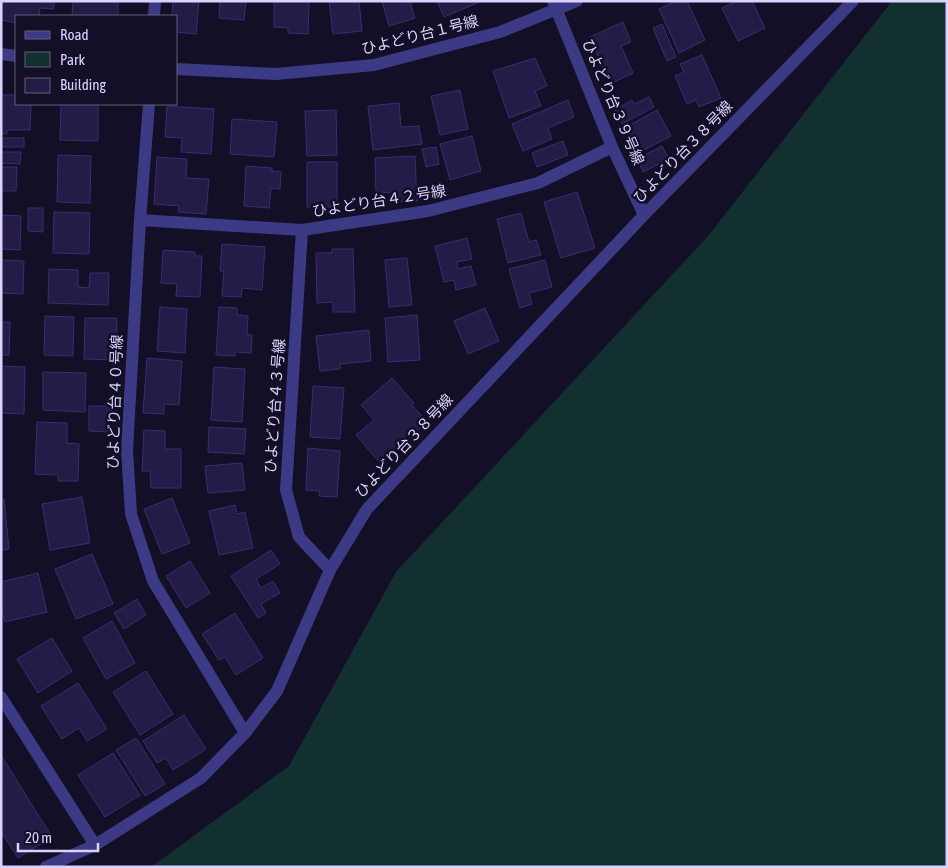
<svg xmlns="http://www.w3.org/2000/svg" width="948" height="868" font-family="'Asap Condensed','Noto Sans JP',sans-serif">
<style>
.green{fill:#12302f}
.building{fill:#241b47;stroke:#3b2d73}
.lines{fill:none;stroke-linecap:round;stroke-linejoin:round}
.minor{stroke:#3d3a85;stroke-width:12}
.labels{text-anchor:middle;stroke-width:5;stroke-linejoin:round;paint-order:stroke}
.street-label{font-size:15px;fill:#d9d4ff;stroke:#130f26}
</style>
<rect width="100%" height="100%" fill="#130f26"/>
<path class="green" d="M892 1H947V867H151L289 766 396 572 708 236Z"/>
<path class="building" d="M3 1H54V9L40 8 39 16H16V23L1 20Z
M73 1H118V16H72Z
M173 1H199L196 34 176 32V16H172Z
M220 1H246L244 20 219 18Z
M274 1H309L308 34 288 33V28L274 27Z
M329 1H359L362 31 333 34Z
M382 1H410L415 18 389 26Z
M437 1H482L444 17Z
M676 1H687L705 40 679 53 659 9Z
M737 1H752L765 28 738 41 722 8Z
M623 22 631 42 621 46 633 73 610 84 590 37Z
M662 24 676 57 667 61 653 28Z
M702 55 721 98 699 107 696 100 687 104 675 76 684 72 680 64Z
M535 58 547 86 535 91 541 106 509 118 493 71Z
M460 90 468 129 440 135 431 96Z
M1 95H16V104H31L30 130H7V134H1Z
M649 97 654 107 622 124 615 110 632 100 634 104Z
M568 100 574 117 548 128 552 139 523 151 512 124Z
M399 103 401 127 419 126 422 144 373 150 368 106Z
M61 104H98V141L60 140Z
M167 106 214 109 211 154 181 152 182 138 165 137Z
M336 110 337 155 307 156 305 111Z
M657 110 671 136 636 154 623 129Z
M232 119 277 122 274 157 230 154Z
M472 136 481 171 450 180 440 144Z
M1 138H24V147H1Z
M563 141 568 155 537 167 532 153Z
M662 146 669 159 643 172 637 159Z
M436 147 439 164 426 167 422 149Z
M1 152H21L20 164 1 163Z
M58 155 91 156 90 203 57 202Z
M415 156 417 201 396 202 395 192 376 193 375 158Z
M157 157 187 159 186 178 209 179 206 214 178 212 179 206 154 204Z
M307 162H337V207H307Z
M246 166 272 168V171L281 172 280 189 271 188 269 208 244 206Z
M1 167H17L16 191H1Z
M577 192 595 248 561 258 544 202Z
M28 208H43V232L28 231Z
M54 212 90 213 89 254 53 253Z
M521 213 529 242 536 240 541 255 508 263 497 219Z
M1 215 21 216 20 250 1 249Z
M467 238 472 259 457 262 458 269 471 266 476 285 456 290 454 280 444 282 435 246Z
M222 244 265 247 262 290 242 288 241 297 222 296 224 271H220Z
M332 249H353L355 312H333V302L317 303 316 253H332Z
M163 250 195 252V256H202L200 297 176 296 177 284 161 283Z
M407 258 412 305 389 307 385 260Z
M1 260 24 261 23 294 1 293Z
M545 260 552 287 529 293 532 304 520 308 509 269Z
M49 269 78 270V287L89 288 90 273H109L108 305 48 303Z
M160 307 187 309 185 353 157 351Z
M219 307 237 308V315L248 316 247 334 252 335 251 353 235 352V356L216 355Z
M485 308 499 341 468 354 454 321Z
M417 315 420 360 388 362 385 318Z
M45 316 74 317 73 356 44 355Z
M85 318H117L116 360 84 359Z
M1 322H10L9 355H1Z
M369 330 371 361 340 364V369L320 371 316 336Z
M147 358 182 361 179 405 164 404V414L143 413Z
M1 366 25 367 24 414 1 413Z
M214 367 245 369 242 422 211 420Z
M43 372 86 373 85 412 43 410Z
M392 378 414 403 412 405 427 422 380 463 356 435 374 420 361 405Z
M313 386 344 388 340 439 310 437Z
M89 406H110V432L89 431Z
M37 422 67 423V443L79 444 78 481H58V475L35 474Z
M209 427 246 429 244 454 208 452Z
M144 430 165 431V449H181V488H151L150 471H142Z
M308 448 340 451 337 497 319 496 320 491 306 490Z
M242 463 245 490 208 493 205 466Z
M82 497 90 543 50 550 42 504Z
M172 498 190 543 162 554 144 509Z
M1 499H4L9 549 1 550Z
M235 505 237 514 245 512 253 548 219 555 209 511Z
M271 550 280 564 256 579 261 588 273 581 280 593 261 604 266 613 258 618 231 576Z
M92 554 113 604 76 619 55 569Z
M190 561 210 593 186 608 166 576Z
M38 573 47 612 5 622 1 609V582Z
M137 599 146 615 124 629 114 613Z
M235 613 263 658 236 675 225 657 219 660 202 634Z
M112 621 135 663 106 679 83 638Z
M52 638 72 671 38 693 17 659Z
M146 671 173 714 140 735 113 692Z
M78 683 107 729 87 741 79 728 62 739 41 706Z
M184 715 206 749 173 770 166 758 157 763 143 741Z
M136 738 165 784 145 796 116 750Z
M113 753 140 795 105 817 78 775Z
M1 755 52 837 18 858 1 832Z"/>
<g class="lines">
<path class="minor" d="M553 1 612 147 644 215
M154 16 155 1
M1 54 16 56
M176 69 276 74 374 65 500 32 577 1
M149 104 140 220 127 450 131 514 153 581 245 733
M140 220 302 230 428 211 538 183 612 147
M302 230 286 490 299 537 330 570
M1 697 95 845 201 778 245 733 277 691 330 570 367 509 644 215 853 1
M46 867 95 845"/>
</g>
<g class="labels">
<g class="street-label">
<text transform="translate(420 35) rotate(-14)" y="5">ひよどり台１号線</text>
<text transform="translate(613 102) rotate(67)" y="5">ひよどり台３９号線</text>
<text transform="translate(683 152) rotate(-46)" y="5">ひよどり台３８号線</text>
<text transform="translate(379 201) rotate(-9)" y="5">ひよどり台４２号線</text>
<text transform="translate(115 402) rotate(-88)" y="5">ひよどり台４０号線</text>
<text transform="translate(275 406) rotate(-86)" y="5">ひよどり台４３号線</text>
<text transform="translate(404 446) rotate(-47)" y="5">ひよどり台３８号線</text>
</g>
</g>
<rect width="948" height="868" fill="none" stroke="#d9d4ff" stroke-width="5"/>
<rect x="15" y="15" width="162" height="90" fill="#130f26" stroke="#625e7d"/>
<rect x="25" y="31" width="25" height="8" fill="#3d3a85" stroke="#625e7d"/>
<text x="60" y="40" font-size="15" fill="#d9d4ff">Road</text>
<rect x="25" y="52" width="25" height="15" fill="#12302f" stroke="#625e7d"/>
<text x="60" y="65" font-size="15" fill="#d9d4ff">Park</text>
<rect x="25" y="78" width="25" height="15" fill="#241b47" stroke="#625e7d"/>
<text x="60" y="90" font-size="15" fill="#d9d4ff">Building</text>
<path d="M18 843v8h80v-8" fill="none" stroke="#d9d4ff" stroke-width="2.5"/>
<text x="25" y="843" font-size="15" fill="#d9d4ff" stroke="#130f26" stroke-width="4" paint-order="stroke">20 m</text>
</svg>
